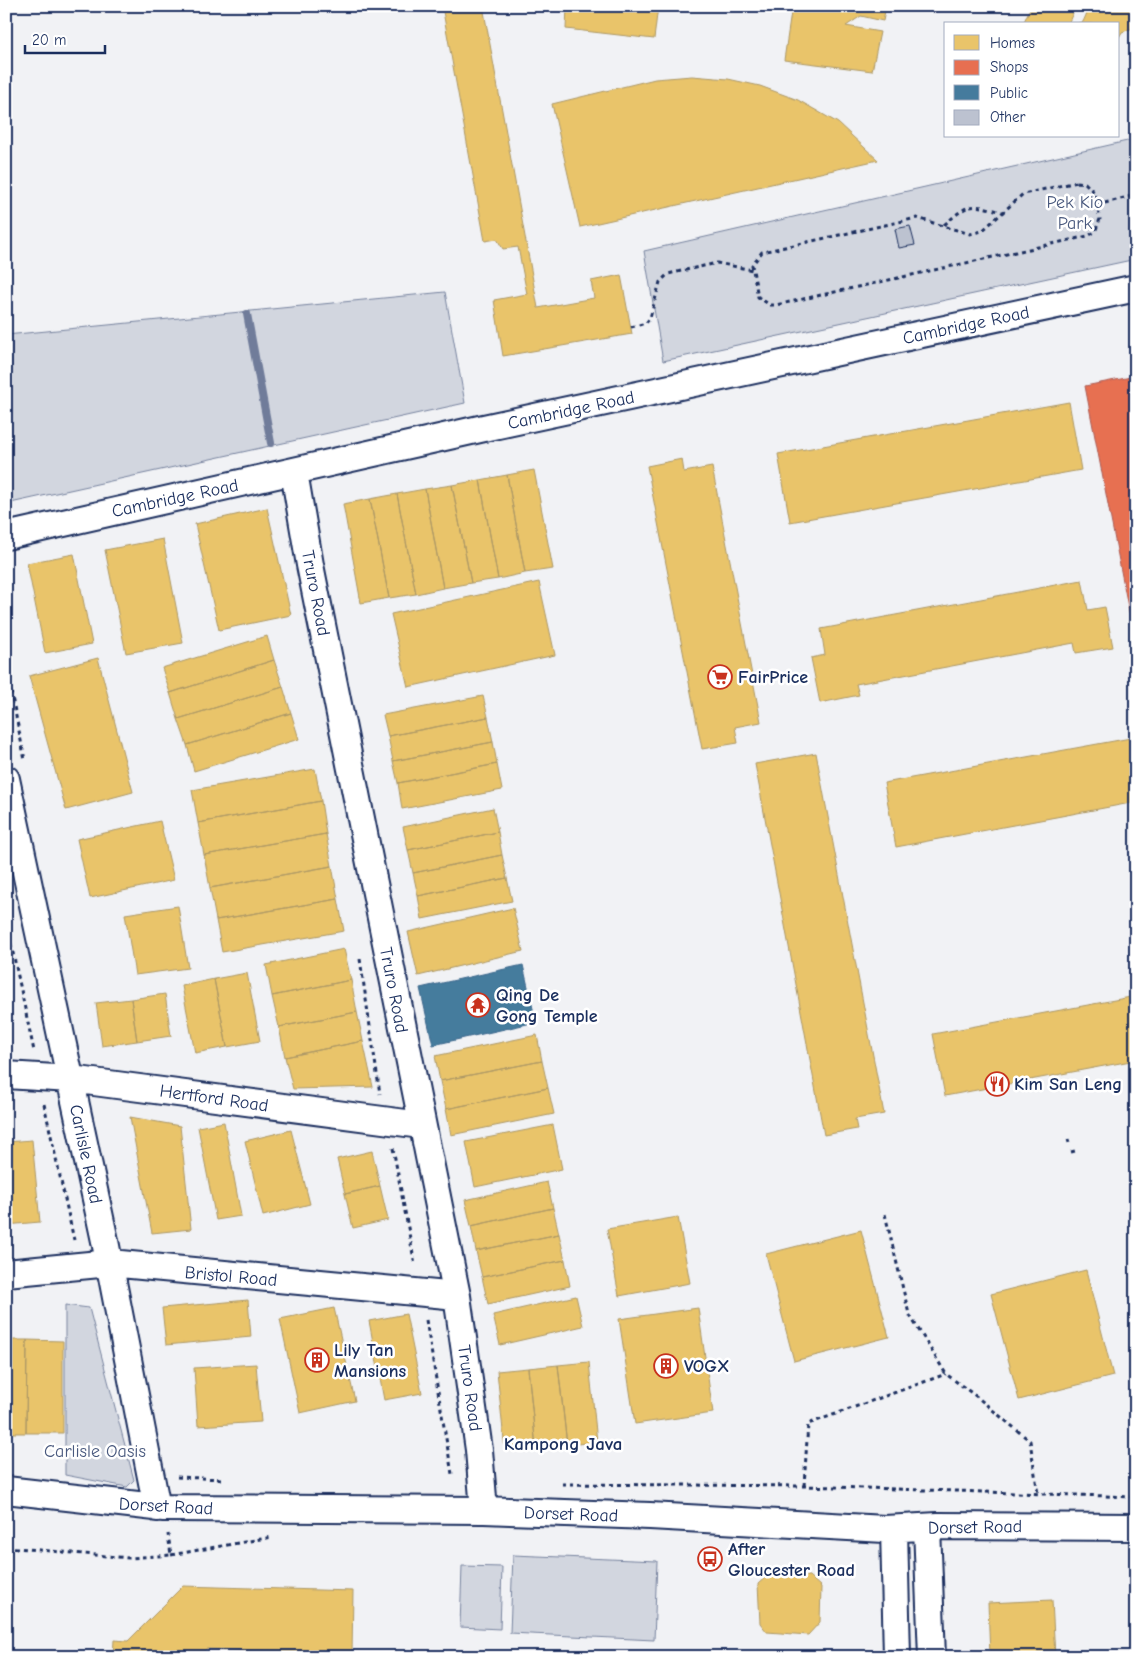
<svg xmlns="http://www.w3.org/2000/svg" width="1142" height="1663" font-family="'Comic Neue',sans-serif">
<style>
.green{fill:#d2d6df;stroke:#76829e}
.homes{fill:#e9c46a;stroke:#ab9766}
.shops{fill:#e76f51;stroke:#aa5c55}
.public{fill:#457b9d;stroke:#38648a}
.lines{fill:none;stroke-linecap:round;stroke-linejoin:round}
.stream{stroke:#707c9a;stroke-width:8}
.building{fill:#bcc2d0;stroke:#1b2f5e}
.minor-casing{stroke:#1b2f5e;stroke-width:30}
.path{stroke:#1b2f5e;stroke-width:3;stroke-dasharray:4 4;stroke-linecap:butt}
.minor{stroke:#fff;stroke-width:26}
.labels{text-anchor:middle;stroke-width:5;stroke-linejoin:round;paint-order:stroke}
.park-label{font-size:18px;fill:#49597e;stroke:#fff}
.street-label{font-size:18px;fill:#1b2f5e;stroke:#fff}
.poi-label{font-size:18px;font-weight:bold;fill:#1b2f5e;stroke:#fff;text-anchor:start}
.neighbourhood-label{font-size:19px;font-weight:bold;fill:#1b2f5e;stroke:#fff}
</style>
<rect width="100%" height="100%" fill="#f1f2f5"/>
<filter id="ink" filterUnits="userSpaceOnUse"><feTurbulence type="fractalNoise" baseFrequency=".02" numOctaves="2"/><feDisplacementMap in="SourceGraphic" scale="10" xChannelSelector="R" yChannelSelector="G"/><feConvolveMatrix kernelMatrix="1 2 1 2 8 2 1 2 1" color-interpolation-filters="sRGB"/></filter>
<g filter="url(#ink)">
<path class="green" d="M1136 139V259L663 361 644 251Z
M445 292 465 403 6 504V335Z
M65 1305 89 1308 134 1480 127 1487 65 1475Z
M513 1555 657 1561 654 1640 510 1633Z
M462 1566 502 1567 500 1629 460 1627Z"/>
<path class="homes" d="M442 6H483L538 308 594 298 591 281 621 275 632 334 503 356 494 300 527 294 518 247 503 249 497 239 485 241Z
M567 6H658L654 39 566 29Z
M792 6H833V8L836 6H886L883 21 861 16 846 26 880 32 872 71 784 60Z
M1031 6H1076L1068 24H1023Z
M1090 6H1107L1115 10 1136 6V27L1122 32 1118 39V24H1076L1083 22Z
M692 76 728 79 760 86 798 100 838 123 878 160 580 227 552 104 655 79Z
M1069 402 1081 470 790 522 778 454Z
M682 459 684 472 712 467 761 722 735 727 738 743 702 749 647 466Z
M534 470 553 569 525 573 507 475Z
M507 475 525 573 498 579 480 480Z
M480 480 498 579 471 583 452 485Z
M452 485 471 583 443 588 425 489Z
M425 489 443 588 416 594 397 494Z
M397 494 416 594 389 598 370 499Z
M370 499 389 598 361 603 343 504Z
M267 508 291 615 219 630 195 524Z
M163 539 183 643 126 653 105 550Z
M74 554 92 644 45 653 27 563Z
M1082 580 1088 610 1105 607 1113 647 1076 653 1074 643 856 684 859 695 820 703 811 658 825 655 821 629Z
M539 582 555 655 408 687 391 614Z
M267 636 274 660 170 693 162 668Z
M98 658 133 792 66 810 29 676Z
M274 660 283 687 178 719 170 693Z
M283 687 291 713 187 745 178 719Z
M483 696 488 717 388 736 383 715Z
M291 713 299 739 194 771 187 745Z
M488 717 493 742 393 761 388 736Z
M1136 737V802L896 847 884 783Z
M493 742 497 764 398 783 393 761Z
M816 753 884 1114 855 1119 857 1129 824 1135 755 764Z
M497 764 502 790 402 809 398 783Z
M315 769 321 801 198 823 192 790Z
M321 801 326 834 204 855 198 823Z
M493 808 498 832 408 850 403 827Z
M160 821 174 880 90 898 77 839Z
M498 832 502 855 413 873 408 850Z
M326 834 332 866 210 888 204 855Z
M502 855 507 878 418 896 413 873Z
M332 866 338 899 216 920 210 888Z
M507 878 512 901 422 919 418 896Z
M338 899 344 931 222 952 216 920Z
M178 906 188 968 135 975 125 914Z
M513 908 523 951 418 976 408 932Z
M344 949 351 980 272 996 266 965Z
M6 954 9 1032H6Z
M247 973 260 1041 227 1047 214 979Z
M214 979 227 1047 195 1053 182 986Z
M351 980 357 1012 279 1027 272 996Z
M165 994 171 1036 137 1041 131 999Z
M1136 996V1060L945 1096 933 1034Z
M131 999 137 1041 102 1046 96 1003Z
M357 1012 363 1041 285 1057 279 1027Z
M537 1035 542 1061 440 1081 435 1056Z
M363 1041 373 1087 293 1089 285 1057Z
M542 1061 548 1088 446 1109 440 1081Z
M548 1088 554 1114 451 1135 446 1109Z
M130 1117 180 1126 191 1229 152 1233Z
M224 1122 241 1216 216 1220 198 1127Z
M553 1125 562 1169 475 1187 466 1142Z
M291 1130 310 1204 263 1216 245 1141Z
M32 1140 40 1222 6 1225V1142Z
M372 1151 380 1186 345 1194 337 1159Z
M547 1182 553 1208 471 1226 465 1200Z
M380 1186 388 1220 353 1228 345 1194Z
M553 1208 559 1234 476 1251 471 1226Z
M678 1217 690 1283 619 1296 607 1229Z
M861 1230 889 1337 794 1361 766 1254Z
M559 1234 565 1260 482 1277 476 1251Z
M565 1260 570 1286 488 1304 482 1277Z
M1086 1270 1113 1376 1019 1400 991 1294Z
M576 1296 583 1326 500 1345 493 1315Z
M248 1300 251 1337 166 1345 162 1308Z
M334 1308 355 1401 300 1413 280 1319Z
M698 1308 713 1413 635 1424 619 1319Z
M406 1314 422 1393 384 1400 369 1321Z
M6 1340H27L26 1433H6Z
M27 1340 63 1341V1433H26Z
M589 1362 597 1442 567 1445 558 1365Z
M256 1364 261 1422 198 1426 194 1368Z
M558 1365 567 1445 536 1448 528 1368Z
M528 1368 536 1448 505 1451 497 1371Z
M768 1575 809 1576 821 1587 820 1622 808 1635 767 1632 760 1623 758 1584Z
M183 1586 353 1591 352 1654 206 1649 198 1657H113L114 1640 128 1641Z
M1052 1600 1055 1657H990L988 1603Z"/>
<path class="shops" d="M1136 376V648L1085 386Z"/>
<path class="public" d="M523 965 536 1022 433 1045 420 988Z"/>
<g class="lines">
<path class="stream" d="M247 314 271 443"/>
</g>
<path class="building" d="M910 226 915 245 899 248 895 229Z"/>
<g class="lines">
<g class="minor-casing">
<path id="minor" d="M294 472 310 565 457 1296 479 1450 484 1510
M6 536 484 428 1136 288
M6 779 105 1241 157 1508
M6 1075 71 1079 421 1125
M6 1273 110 1263 457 1296
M6 1490 164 1508 484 1510 650 1516 885 1529 938 1526 1136 1527
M927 1527 932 1657
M894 1529 897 1657"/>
</g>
<path class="path" d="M1077 182 1085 183 1094 192 1100 219 1095 232 1088 236 776 305H770L758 297 752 265 762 252 917 218 970 234 982 231 1023 194Z
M1097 205 1136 195
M944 225C969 203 970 203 1002 212
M631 327 646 323 650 318 660 282 668 274 717 263 753 270
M6 668 25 760
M6 920 34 1051
M360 959 380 1094
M44 1104 74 1240
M1068 1139 1069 1143
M393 1148 415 1265
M1071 1152 1075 1151
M885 1214 909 1314 946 1374 977 1397 1030 1441 1038 1494
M426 1320 452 1474
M177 1477 223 1479
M562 1484 804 1486 1136 1497
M804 1486 808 1424 946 1374
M6 1547 129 1558 171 1555 168 1534
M171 1555 272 1537"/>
<use href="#minor" class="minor"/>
</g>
</g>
<defs>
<g id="supermarket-ring" transform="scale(1.25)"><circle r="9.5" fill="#fff" stroke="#c8321e" stroke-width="1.5"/><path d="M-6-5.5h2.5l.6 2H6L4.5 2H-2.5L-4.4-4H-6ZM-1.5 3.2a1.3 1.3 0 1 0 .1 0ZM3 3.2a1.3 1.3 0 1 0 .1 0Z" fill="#c8321e"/></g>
<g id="temple-ring" transform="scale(1.25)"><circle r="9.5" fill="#fff" stroke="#c8321e" stroke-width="1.5"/><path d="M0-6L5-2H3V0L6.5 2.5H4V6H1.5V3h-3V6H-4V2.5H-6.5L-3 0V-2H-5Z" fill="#c8321e"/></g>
<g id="restaurant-ring" transform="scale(1.25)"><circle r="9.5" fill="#fff" stroke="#c8321e" stroke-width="1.5"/><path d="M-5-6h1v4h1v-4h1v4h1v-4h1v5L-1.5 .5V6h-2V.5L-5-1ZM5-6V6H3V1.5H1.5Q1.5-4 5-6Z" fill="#c8321e"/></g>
<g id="building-ring" transform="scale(1.25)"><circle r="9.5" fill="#fff" stroke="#c8321e" stroke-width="1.5"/><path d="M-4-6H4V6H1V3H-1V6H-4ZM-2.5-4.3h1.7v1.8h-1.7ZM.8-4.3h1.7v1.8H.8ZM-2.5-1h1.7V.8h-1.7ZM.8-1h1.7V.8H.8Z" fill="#c8321e"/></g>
<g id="bus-ring" transform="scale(1.25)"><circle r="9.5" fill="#fff" stroke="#c8321e" stroke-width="1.5"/><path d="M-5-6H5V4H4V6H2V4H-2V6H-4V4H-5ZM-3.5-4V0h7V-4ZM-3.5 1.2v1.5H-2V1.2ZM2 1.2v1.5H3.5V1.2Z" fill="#c8321e"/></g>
</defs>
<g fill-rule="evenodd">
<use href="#supermarket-ring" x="720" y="677"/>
<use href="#temple-ring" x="478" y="1005"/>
<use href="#restaurant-ring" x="997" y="1084"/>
<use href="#building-ring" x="317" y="1360"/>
<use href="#building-ring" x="666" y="1366"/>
<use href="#bus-ring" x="710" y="1559"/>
</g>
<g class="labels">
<g class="park-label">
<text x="1075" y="208">Pek Kio<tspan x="1075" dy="21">Park</tspan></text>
<text x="95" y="1457">Carlisle Oasis</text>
</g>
<g class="street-label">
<text transform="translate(966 325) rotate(-12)" y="6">Cambridge Road</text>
<text transform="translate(571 410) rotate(-12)" y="6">Cambridge Road</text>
<text transform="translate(175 498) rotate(-12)" y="6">Cambridge Road</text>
<text transform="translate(316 593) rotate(79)" y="6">Truro Road</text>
<text transform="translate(394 990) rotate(79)" y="6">Truro Road</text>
<text transform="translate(214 1098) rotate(8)" y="6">Hertford Road</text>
<text transform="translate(86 1154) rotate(78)" y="6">Carlisle Road</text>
<text transform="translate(231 1276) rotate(5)" y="6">Bristol Road</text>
<text transform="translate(470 1388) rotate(82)" y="6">Truro Road</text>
<text transform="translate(166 1506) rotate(3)" y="6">Dorset Road</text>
<text transform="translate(571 1514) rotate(2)" y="6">Dorset Road</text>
<text transform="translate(975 1527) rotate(-1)" y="6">Dorset Road</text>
</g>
<g class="poi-label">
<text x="738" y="683">FairPrice</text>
<text x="496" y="1001">Qing De<tspan x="496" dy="21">Gong Temple</tspan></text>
<text x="1014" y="1090">Kim San Leng</text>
<text x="334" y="1356">Lily Tan<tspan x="334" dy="21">Mansions</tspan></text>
<text x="684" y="1372">VOGX</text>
<text x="728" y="1555">After<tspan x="728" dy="21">Gloucester Road</tspan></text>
</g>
<g class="neighbourhood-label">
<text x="563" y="1450">Kampong Java</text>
</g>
</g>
<rect width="1142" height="1663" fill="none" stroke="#fff" stroke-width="25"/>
<rect x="12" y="12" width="1117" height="1638" fill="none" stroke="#1b2f5e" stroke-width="2" filter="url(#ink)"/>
<rect x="944" y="22" width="175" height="115" fill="#ffffff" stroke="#a4acbf"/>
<rect x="954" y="35" width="25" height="15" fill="#e9c46a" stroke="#a4acbf"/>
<text x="990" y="48" font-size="15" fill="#1b2f5e">Homes</text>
<rect x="954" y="60" width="25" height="15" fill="#e76f51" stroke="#a4acbf"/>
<text x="990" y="72" font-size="15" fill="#1b2f5e">Shops</text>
<rect x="954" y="85" width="25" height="15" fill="#457b9d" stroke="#a4acbf"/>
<text x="990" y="98" font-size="15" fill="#1b2f5e">Public</text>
<rect x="954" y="110" width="25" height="15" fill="#bcc2d0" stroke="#a4acbf"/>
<text x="990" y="122" font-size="15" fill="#1b2f5e">Other</text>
<path d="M25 45v8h80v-8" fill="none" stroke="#1b2f5e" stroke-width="2.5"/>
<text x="32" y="45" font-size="15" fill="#1b2f5e" stroke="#ffffff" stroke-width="4" paint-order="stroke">20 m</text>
</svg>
